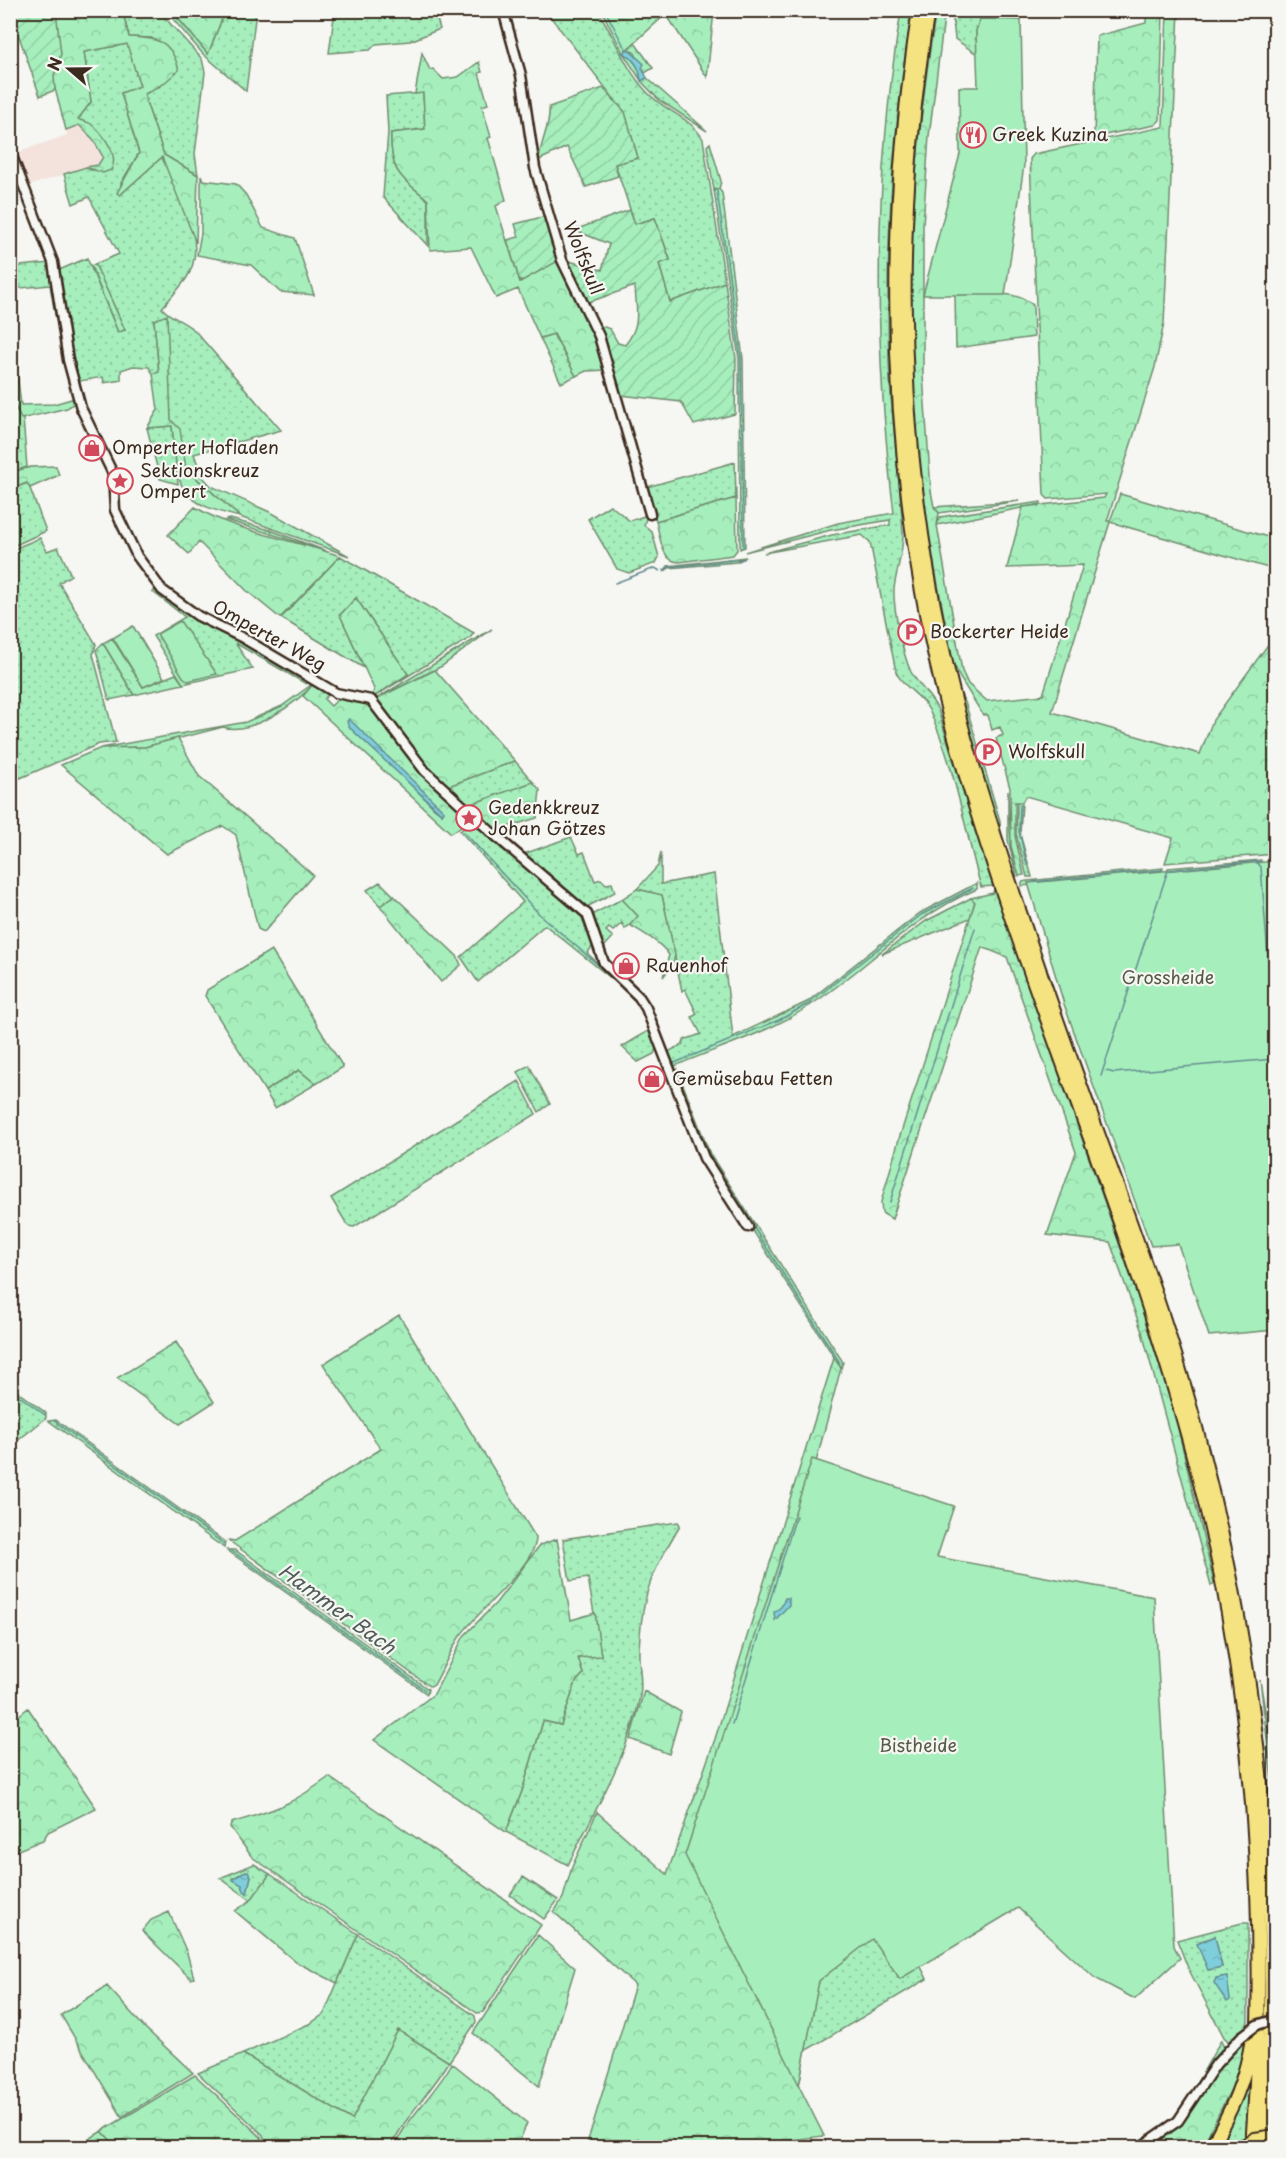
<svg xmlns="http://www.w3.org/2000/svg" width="1286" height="2158" font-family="'Playpen Sans',sans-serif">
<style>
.built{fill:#f4e2dc}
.grass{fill:url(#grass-dots);stroke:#708c6e;stroke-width:1.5;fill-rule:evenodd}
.forest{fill:url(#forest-crowns);stroke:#708c6e;stroke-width:1.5;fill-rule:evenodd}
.park{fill:#a6efbd;stroke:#708c6e;stroke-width:1.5}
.garden{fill:url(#garden-furrows);stroke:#708c6e;stroke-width:1.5}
.water{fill:url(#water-ripples);stroke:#648c90;stroke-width:1.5}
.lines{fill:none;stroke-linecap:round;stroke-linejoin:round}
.stream{stroke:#648c90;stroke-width:1.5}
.minor-casing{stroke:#3b2a1e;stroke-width:13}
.highway-casing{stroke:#3b2a1e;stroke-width:16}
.minor{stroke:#f6f6f2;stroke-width:8}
.highway{stroke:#f5e382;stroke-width:12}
.minor-bridge-casing{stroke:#3b2a1e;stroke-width:13;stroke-linecap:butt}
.highway-bridge-casing{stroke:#3b2a1e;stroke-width:16;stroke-linecap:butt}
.minor-bridge{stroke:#f6f6f2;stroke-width:8}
.highway-bridge{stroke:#f5e382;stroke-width:12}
.labels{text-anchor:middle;stroke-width:4.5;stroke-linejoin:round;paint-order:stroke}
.poi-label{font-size:18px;fill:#3b2a1e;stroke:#f6f6f2;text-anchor:start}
.street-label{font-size:18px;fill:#3b2a1e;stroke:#f6f6f2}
.park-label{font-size:18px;fill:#565b46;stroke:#f6f6f2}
.water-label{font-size:20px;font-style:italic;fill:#4f5b57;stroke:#f6f6f2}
</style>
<defs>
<pattern id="grass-dots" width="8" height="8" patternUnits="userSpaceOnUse" patternTransform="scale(1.5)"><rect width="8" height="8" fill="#a6efbd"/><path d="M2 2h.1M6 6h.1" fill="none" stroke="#90cda2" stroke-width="1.8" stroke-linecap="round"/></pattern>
<pattern id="forest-crowns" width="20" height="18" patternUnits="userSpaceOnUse" patternTransform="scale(1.5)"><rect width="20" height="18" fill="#a6efbd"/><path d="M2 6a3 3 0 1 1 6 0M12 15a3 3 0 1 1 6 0" fill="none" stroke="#90cda2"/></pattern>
<pattern id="garden-furrows" width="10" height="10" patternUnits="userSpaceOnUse" patternTransform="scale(1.5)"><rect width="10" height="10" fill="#a6efbd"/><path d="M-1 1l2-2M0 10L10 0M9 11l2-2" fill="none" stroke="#90cda2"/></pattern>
<pattern id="water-ripples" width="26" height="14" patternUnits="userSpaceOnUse" patternTransform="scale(1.5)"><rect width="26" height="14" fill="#7fcedc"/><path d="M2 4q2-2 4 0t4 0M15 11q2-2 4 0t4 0" fill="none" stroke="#6fb1bc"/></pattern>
</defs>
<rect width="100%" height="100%" fill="#f6f6f2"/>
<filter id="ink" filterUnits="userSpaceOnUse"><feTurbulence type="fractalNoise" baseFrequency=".0167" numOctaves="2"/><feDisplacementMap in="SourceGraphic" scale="12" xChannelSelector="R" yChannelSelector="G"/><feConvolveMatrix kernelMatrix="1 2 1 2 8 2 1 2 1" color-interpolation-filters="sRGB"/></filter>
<g filter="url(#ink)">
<path class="built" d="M79 125 93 139 103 157 101 163 28 186 16 153 67 135 66 130Z"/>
<path class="grass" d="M335 10 440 11 435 13 440 29 410 41 376 44 370 50 329 53Z
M119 11H159L202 59 205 72 195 154 198 175 164 155 146 102 145 94 163 84 152 38 129 37 123 13Z
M166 11H172L208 54 225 11H256L246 91 203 54Z
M546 11H598C615 37 624 67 646 91 663 111 690 116 703 139L725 282 670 302 659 264 670 259 655 218 635 224 615 164 638 158 625 113Z
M901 11H912C893 127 885 244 889 361 891 419 900 477 903 534 903 554 896 571 894 589 893 609 903 655 911 672 919 686 931 696 938 710L993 886 981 887C965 831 954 761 929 710 921 694 903 688 896 672L870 542 862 535 764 553 832 535 890 525V520L831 530 745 552 838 523 894 513C873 347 874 176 901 11Z
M952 11H1021V20H980L976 31 977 54 955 39Z
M635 43 653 68 645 73 635 53 628 49Z
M128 44 140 87 121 93 139 153 121 183 120 195 162 157C177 193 211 242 186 279 179 289 170 298 162 308 170 318 185 321 196 332L281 430 194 454 202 476 211 486 272 513 349 556 240 517 186 469 171 420 154 320 159 373 153 374 149 367 133 366 121 370V380L104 383 103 377 79 381 83 405 70 360 57 271 87 258 118 332 125 330 95 264 119 254 89 197 73 204 64 174 86 167 90 170H111L85 122 78 119 91 102 84 52Z
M623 53C635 59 640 68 642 80L647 78 707 131 659 100 642 82Z
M423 93 425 129 391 133C390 173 400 176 428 200V246L383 197 388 132 386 96Z
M719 189 722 193 743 359 745 547 740 549 739 359 714 190Z
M50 263 55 315 50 285 11 289 10 267Z
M553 334 576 376 561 383 540 338Z
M17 374 18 380 11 397 12 403 23 419 27 467 11 472 10 375Z
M172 426 178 484 160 479 147 428Z
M735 462 736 498 656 521 647 487Z
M28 483 46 531 11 547V489Z
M1019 501 939 513 934 507Z
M1041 502V504L937 525 940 517Z
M610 505 630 521 647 515 644 525 652 532 659 557 656 563 629 573 617 569 588 519Z
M230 519 270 530 326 551 226 520Z
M40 538 47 551 58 547 71 575 59 583 96 644 93 654 116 742 99 744 11 782V550Z
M340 556 474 633 470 638 372 698 408 674 356 598 340 615 364 668 281 618Z
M746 557 737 562 669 568 664 572 668 566Z
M157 589 309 679 306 684 235 643 253 669 183 684 153 636 185 617 153 592Z
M492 629 442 666 376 699Z
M103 643 134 695 109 700 96 650Z
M315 682C298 703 251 736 223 727L145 747 101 748 246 722 282 706Z
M955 684 965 702 1000 821 1001 839Z
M515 761 533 782 466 806 446 787Z
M1008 790 1011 846 1017 877 1008 840Z
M1017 801 1022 802 1020 834 1032 877H1027L1016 834Z
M472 823H478L580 912 594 945 587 953 641 1004 657 1046 654 1054 638 1062 622 1047 650 1030 638 1002 628 992 545 925 478 982 461 957 523 902 460 831Z
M571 837 579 854 584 852 595 881 601 879 606 884 612 883 615 892 585 908 521 855Z
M661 852V884L714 874 733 1037 807 1002 920 913 977 883V889C907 919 870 967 809 1006 769 1033 719 1047 675 1066L669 1063 666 1053 683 1044 684 1040 701 1034 692 1017 697 1014 685 989 682 991 662 895 637 889 658 866Z
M1261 860V863L1100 1077 1168 868Z
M1163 868 1162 871 1022 886V882L1027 881Z
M380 882 394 896 380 906 367 890Z
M971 898 975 901 970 918 882 954 926 921Z
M622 899 639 917 625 929 622 923 613 931 609 928 606 931 613 937 602 949 592 918 595 913Z
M529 1065 550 1104 539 1112 518 1072Z
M677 1069 710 1154 843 1362 841 1368 705 1156 674 1075Z
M299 1070 316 1084 275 1108 265 1091Z
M519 1081 536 1114 354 1227 348 1226 331 1198Z
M11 1387 46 1413V1418L11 1446Z
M56 1420 225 1542 224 1548 49 1421Z
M678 1522 680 1525C651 1574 642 1592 639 1650 638 1665 643 1681 640 1696 629 1755 594 1811 568 1865L506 1832 522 1791 543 1721 561 1725 576 1682 583 1674 578 1658 601 1655 588 1578 570 1581 563 1539Z
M227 1550H235L428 1689 427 1694Z
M254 1864 270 1874 251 1900 220 1878ZM246 1871 251 1876 247 1893 243 1885 233 1878Z
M836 1881 917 1959 927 1979 805 2051 804 1951Z
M1242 1923H1248V2021L1246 2028 1229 2042 1224 2037 1188 1968 1177 1940ZM1215 1937 1222 1967 1208 1970 1200 1941Z
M358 1934 475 2016 476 2022 449 2062 398 2030 352 2120 243 2054 311 2023 324 2014Z
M1275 2049V2131H1271Z
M1249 2075H1252L1247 2137 1233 2147 1214 2148Z
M102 2131 117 2147 75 2148Z"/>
<path class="forest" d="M945 10 929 136 923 225V375L931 491 934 507 939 513 937 525 962 671 968 684 987 701 1043 695 1083 565 1007 568 1023 507 1104 498 1106 494 1048 499 1044 495 1030 159 1034 154 1163 127 1167 11H1179L1164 323 1155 367 1107 521H1110L1120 494 1275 539V570L1110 522 1052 712 1200 754 1213 720 1275 635V854L1165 863 1173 838 1026 796 1022 802H1015V836L1024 875 1019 876 1011 846 1010 788 996 738 1003 735 1000 727 992 730 988 715H983L960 678 953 663C942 605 929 546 922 488 902 329 910 168 936 11Z
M56 11H119L123 13 129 37C158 38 171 40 179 70L163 84 145 94 146 102 164 155 198 175 196 243 162 157 120 195 117 193 139 153 121 93 140 86 127 44 84 52 91 102 78 119C82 122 87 121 91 124 103 133 120 156 111 170L103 173 86 167 98 165 103 157 93 139 79 125 66 130 54 85Z
M172 11H225L208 54Z
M602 11H714L707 77 666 14 623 53Z
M1146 11H1163L1160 120 1155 125 1094 137 1097 36 1146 23Z
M422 53 430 70 433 69 443 79 458 77 479 62 482 72 479 73 488 104 482 106 491 137 488 138 506 200 496 206 520 282 557 261 596 335 606 370 586 371 576 376 554 334 540 338 518 289 496 298 471 247 430 250 428 200C400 176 390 173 391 133L425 129 423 93 415 94Z
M710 143 721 181 719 189 714 190 707 146Z
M201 175 203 180 236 184 246 195 263 228 295 238 314 295 280 292 251 265 197 255 201 233Z
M95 264 125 330 118 332 91 266Z
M955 295C978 295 1015 288 1033 305L1034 337 956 348Z
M167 315 171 420 180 429 186 469 240 517C173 501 179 488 172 426L147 428 158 410 153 374 159 372 154 320Z
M18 380 21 405 54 404 75 398 76 402 67 408 21 419 11 397Z
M56 466 59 475 30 488 27 483 11 489V472L31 467Z
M736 498 737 550 733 555 679 562C661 562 660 535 656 521Z
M195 507C238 533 293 539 340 556L280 618 247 591 199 542 189 554 168 535Z
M356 598 408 674 372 698 374 689 340 615Z
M112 638 143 687 176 674 183 684 134 695 103 643Z
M435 670 515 761 446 787 428 770 376 699Z
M315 682 331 692 324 699 331 706 340 697 371 704 424 773 470 816 469 821 451 833 303 696ZM347 720 444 811 442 814 434 808Z
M178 738 199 776 313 875 264 932 258 929 236 835 223 826 167 854 61 765 101 748 145 747Z
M533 782 540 790 537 818 494 831 466 806Z
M637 889 662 895 675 955 673 964 663 977 669 955C660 942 643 933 630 925L638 916 622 899Z
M994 889 1137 1294 1175 1415 1214 1583 1211 1586 1142 1332 1110 1242 1047 1235 1076 1152 1007 957 982 947 892 1219 882 1213 881 1202 899 1139 975 902 971 898 993 893Z
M394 896 457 956 461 965 441 982 380 906Z
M271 950 343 1067 316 1084 299 1070 265 1091 205 996 207 990Z
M399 1315 536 1538C536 1564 476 1613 460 1636 450 1651 443 1669 434 1685L429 1686 228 1540 235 1541 381 1449 323 1364Z
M176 1342 214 1402 180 1424 117 1378Z
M834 1358 841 1368 805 1503 836 1881 799 2086 824 2136 725 2148 586 2147 635 1985 554 1912 563 1898 572 1867 597 1812 667 1874 715 1739Z
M557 1539 571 1620 595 1613 601 1656 578 1658 583 1674 576 1682 561 1725 543 1721 522 1791 506 1832 374 1740 434 1694 464 1636 496 1603 540 1545Z
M1260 1680 1275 1770V1807Z
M644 1691 681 1712 669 1754 630 1739Z
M28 1708 96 1808 48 1832 43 1840 11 1853V1722Z
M329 1777 541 1925 483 2012 477 2013 252 1857 230 1827 231 1823C276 1810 292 1804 329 1777Z
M270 1874 358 1934 337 1983 296 1962 235 1911 251 1900Z
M523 1877 558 1900 544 1919 510 1895Z
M169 1912 187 1953 194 1978 191 1979 142 1931 151 1920Z
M538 1935 575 1968 539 2086 473 2033Z
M107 1986 144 2027 193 2073 122 2117 61 2015Z
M398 2030 449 2062C431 2092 405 2116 391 2147H267L263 2135 198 2073 243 2054 352 2120Z
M1221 2040 1224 2048 1181 2114 1136 2147 1128 2148 1169 2123 1184 2106Z
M1245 2041 1239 2073 1202 2147 1143 2148C1158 2137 1176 2128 1188 2114 1207 2091 1217 2054 1245 2041Z
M452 2063 527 2123 517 2147H394C408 2116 436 2093 452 2063Z
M195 2075 261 2137 264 2147H117L102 2131Z"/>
<path class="park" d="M980 19 1021 20 1024 165 1005 295H923L960 154 959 87H978L976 31Z
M180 621 217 674 188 681 183 677 157 634Z
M133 626 164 678 143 687 113 638Z
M1275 861V1330L1209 1336 1178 1244 1151 1246 1064 1004 1028 883Z
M812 1459 954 1506 937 1557 1154 1597 1174 1946 1180 1958 1135 1999 1095 1978 1018 1908 900 1979 872 1939 819 1981 799 2085 685 1855Z"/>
<path class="garden" d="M10 11H56L61 54 54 75 55 90 40 96Z
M603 88 625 112 638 158 615 164 618 176 586 187 567 147 539 160C540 142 551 125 549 107Z
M630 210 635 224 655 218 670 260 659 264 670 302 725 282 736 359 735 414 694 425 681 402 621 395 599 325 610 329 618 343 625 345C642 324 636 310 635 286L586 303 565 260 602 270 609 244 574 230Z
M546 216 560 260 520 282 507 240 519 237 515 224Z"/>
<path class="water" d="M628 49 644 64 642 68 647 78 641 81C640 68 635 59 623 53Z
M349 719 444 811 442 814 350 728 347 722Z
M785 1598H789V1605L775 1620 774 1612 781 1607Z
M248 1871 251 1876 247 1893 244 1891 242 1885 233 1880 243 1872Z
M1215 1936 1222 1967 1208 1970 1197 1944Z
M1227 1976 1230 2000 1227 2002 1214 1983 1216 1978Z"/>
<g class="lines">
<path class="stream" d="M605 10 626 50
M717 191 741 359 743 547
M664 570 669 567 744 559
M615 583 655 568 660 571
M1020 805 1019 831 1027 865
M464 832 541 916 618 982
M1267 861 1276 860
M1257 862 1261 867 1276 1060
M1170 870 1260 861
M1033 882 1162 870
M672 1064 779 1020 808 1004 921 915 973 888
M1106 1071 1114 1073 1275 1059
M676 1074 685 1097
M1101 1076 1168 870
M707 1154 840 1363
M890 1202 975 928
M10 1389 45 1415
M54 1421 224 1544
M232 1551 425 1690
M732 1724 796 1516"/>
<g class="minor-casing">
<path id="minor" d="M503 10 521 75 535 168 562 260 599 336 650 514
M10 151 53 262 68 360 81 408 113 474 115 510 137 556 162 590 198 616 243 638 336 693 371 700 425 771 490 831 587 914 604 963 639 997 646 1008 704 1158 748 1227
M1139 2148 1178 2121 1216 2064 1241 2037"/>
</g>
<g class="highway-casing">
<path id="highway" d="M919 10C882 247 889 487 950 719 1018 974 1131 1215 1197 1471 1254 1690 1269 1923 1252 2148
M928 10C886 265 900 525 975 772 1008 881 1045 988 1084 1095 1125 1208 1169 1322 1199 1439 1247 1623 1273 1814 1271 2005 1270 2052 1265 2100 1262 2148
M1210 2148C1231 2112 1246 2079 1252 2038"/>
</g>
<use href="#minor" class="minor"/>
<use href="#highway" class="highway"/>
<g class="minor-bridge-casing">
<path id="minor-bridge" d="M1241 2037 1257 2025 1276 2019"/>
</g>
<g class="highway-bridge-casing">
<path id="highway-bridge" d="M1240 2148 1255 2139 1276 2136"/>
</g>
<use href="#minor-bridge" class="minor-bridge"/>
<use href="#highway-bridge" class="highway-bridge"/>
</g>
</g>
<defs>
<g id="restaurant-ring" transform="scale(1.35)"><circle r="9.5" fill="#f6f6f2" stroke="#d1495b" stroke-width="1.5"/><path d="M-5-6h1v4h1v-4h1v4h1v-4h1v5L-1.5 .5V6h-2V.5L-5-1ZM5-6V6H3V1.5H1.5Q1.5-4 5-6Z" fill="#d1495b"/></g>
<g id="shop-ring" transform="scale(1.35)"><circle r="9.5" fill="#f6f6f2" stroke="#d1495b" stroke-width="1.5"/><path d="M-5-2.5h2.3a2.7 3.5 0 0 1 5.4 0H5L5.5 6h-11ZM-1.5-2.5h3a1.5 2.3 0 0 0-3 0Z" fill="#d1495b"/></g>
<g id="sight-ring" transform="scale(1.35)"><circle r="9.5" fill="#f6f6f2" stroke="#d1495b" stroke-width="1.5"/><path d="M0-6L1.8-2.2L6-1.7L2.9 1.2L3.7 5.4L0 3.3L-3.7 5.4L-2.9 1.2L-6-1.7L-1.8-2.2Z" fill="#d1495b"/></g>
<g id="parking-ring" transform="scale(1.35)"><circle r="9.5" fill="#f6f6f2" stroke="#d1495b" stroke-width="1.5"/><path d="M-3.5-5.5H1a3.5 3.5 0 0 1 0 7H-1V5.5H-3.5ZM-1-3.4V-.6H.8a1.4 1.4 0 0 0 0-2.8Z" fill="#d1495b"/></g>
</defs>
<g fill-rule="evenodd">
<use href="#restaurant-ring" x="973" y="135"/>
<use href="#shop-ring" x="92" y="448"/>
<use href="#sight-ring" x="120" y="481"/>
<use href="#parking-ring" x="911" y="632"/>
<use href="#parking-ring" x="988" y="752"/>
<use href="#sight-ring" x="469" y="818"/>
<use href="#shop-ring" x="626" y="966"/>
<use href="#shop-ring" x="652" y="1079"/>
</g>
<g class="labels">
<g class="poi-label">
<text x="992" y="141">Greek Kuzina</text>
<text x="112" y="454">Omperter Hofladen</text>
<text x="140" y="477">Sektionskreuz<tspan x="140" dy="21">Ompert</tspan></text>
<text x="930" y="638">Bockerter Heide</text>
<text x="1008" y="758">Wolfskull</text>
<text x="488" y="814">Gedenkkreuz<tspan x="488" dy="21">Johan Götzes</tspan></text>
<text x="646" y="972">Rauenhof</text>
<text x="672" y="1085">Gemüsebau Fetten</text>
</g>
<g class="street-label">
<text transform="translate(583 258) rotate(68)" y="6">Wolfskull</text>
<text transform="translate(269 636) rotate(29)" y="6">Omperter Weg</text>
</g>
<g class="park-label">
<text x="1168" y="984">Grossheide</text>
<text x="918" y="1752">Bistheide</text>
</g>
<g class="water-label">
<text transform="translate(337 1609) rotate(36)" y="7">Hammer Bach</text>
</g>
</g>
<rect width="1286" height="2158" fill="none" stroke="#f6f6f2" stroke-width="36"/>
<rect x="18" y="18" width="1250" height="2122" fill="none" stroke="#3b2a1e" stroke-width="2" filter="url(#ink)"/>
<g transform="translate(69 69) rotate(290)" stroke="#f6f6f2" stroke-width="4.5" paint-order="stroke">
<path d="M0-4.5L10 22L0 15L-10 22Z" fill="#3b2a1e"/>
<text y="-9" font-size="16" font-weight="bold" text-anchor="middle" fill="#3b2a1e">N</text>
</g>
</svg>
